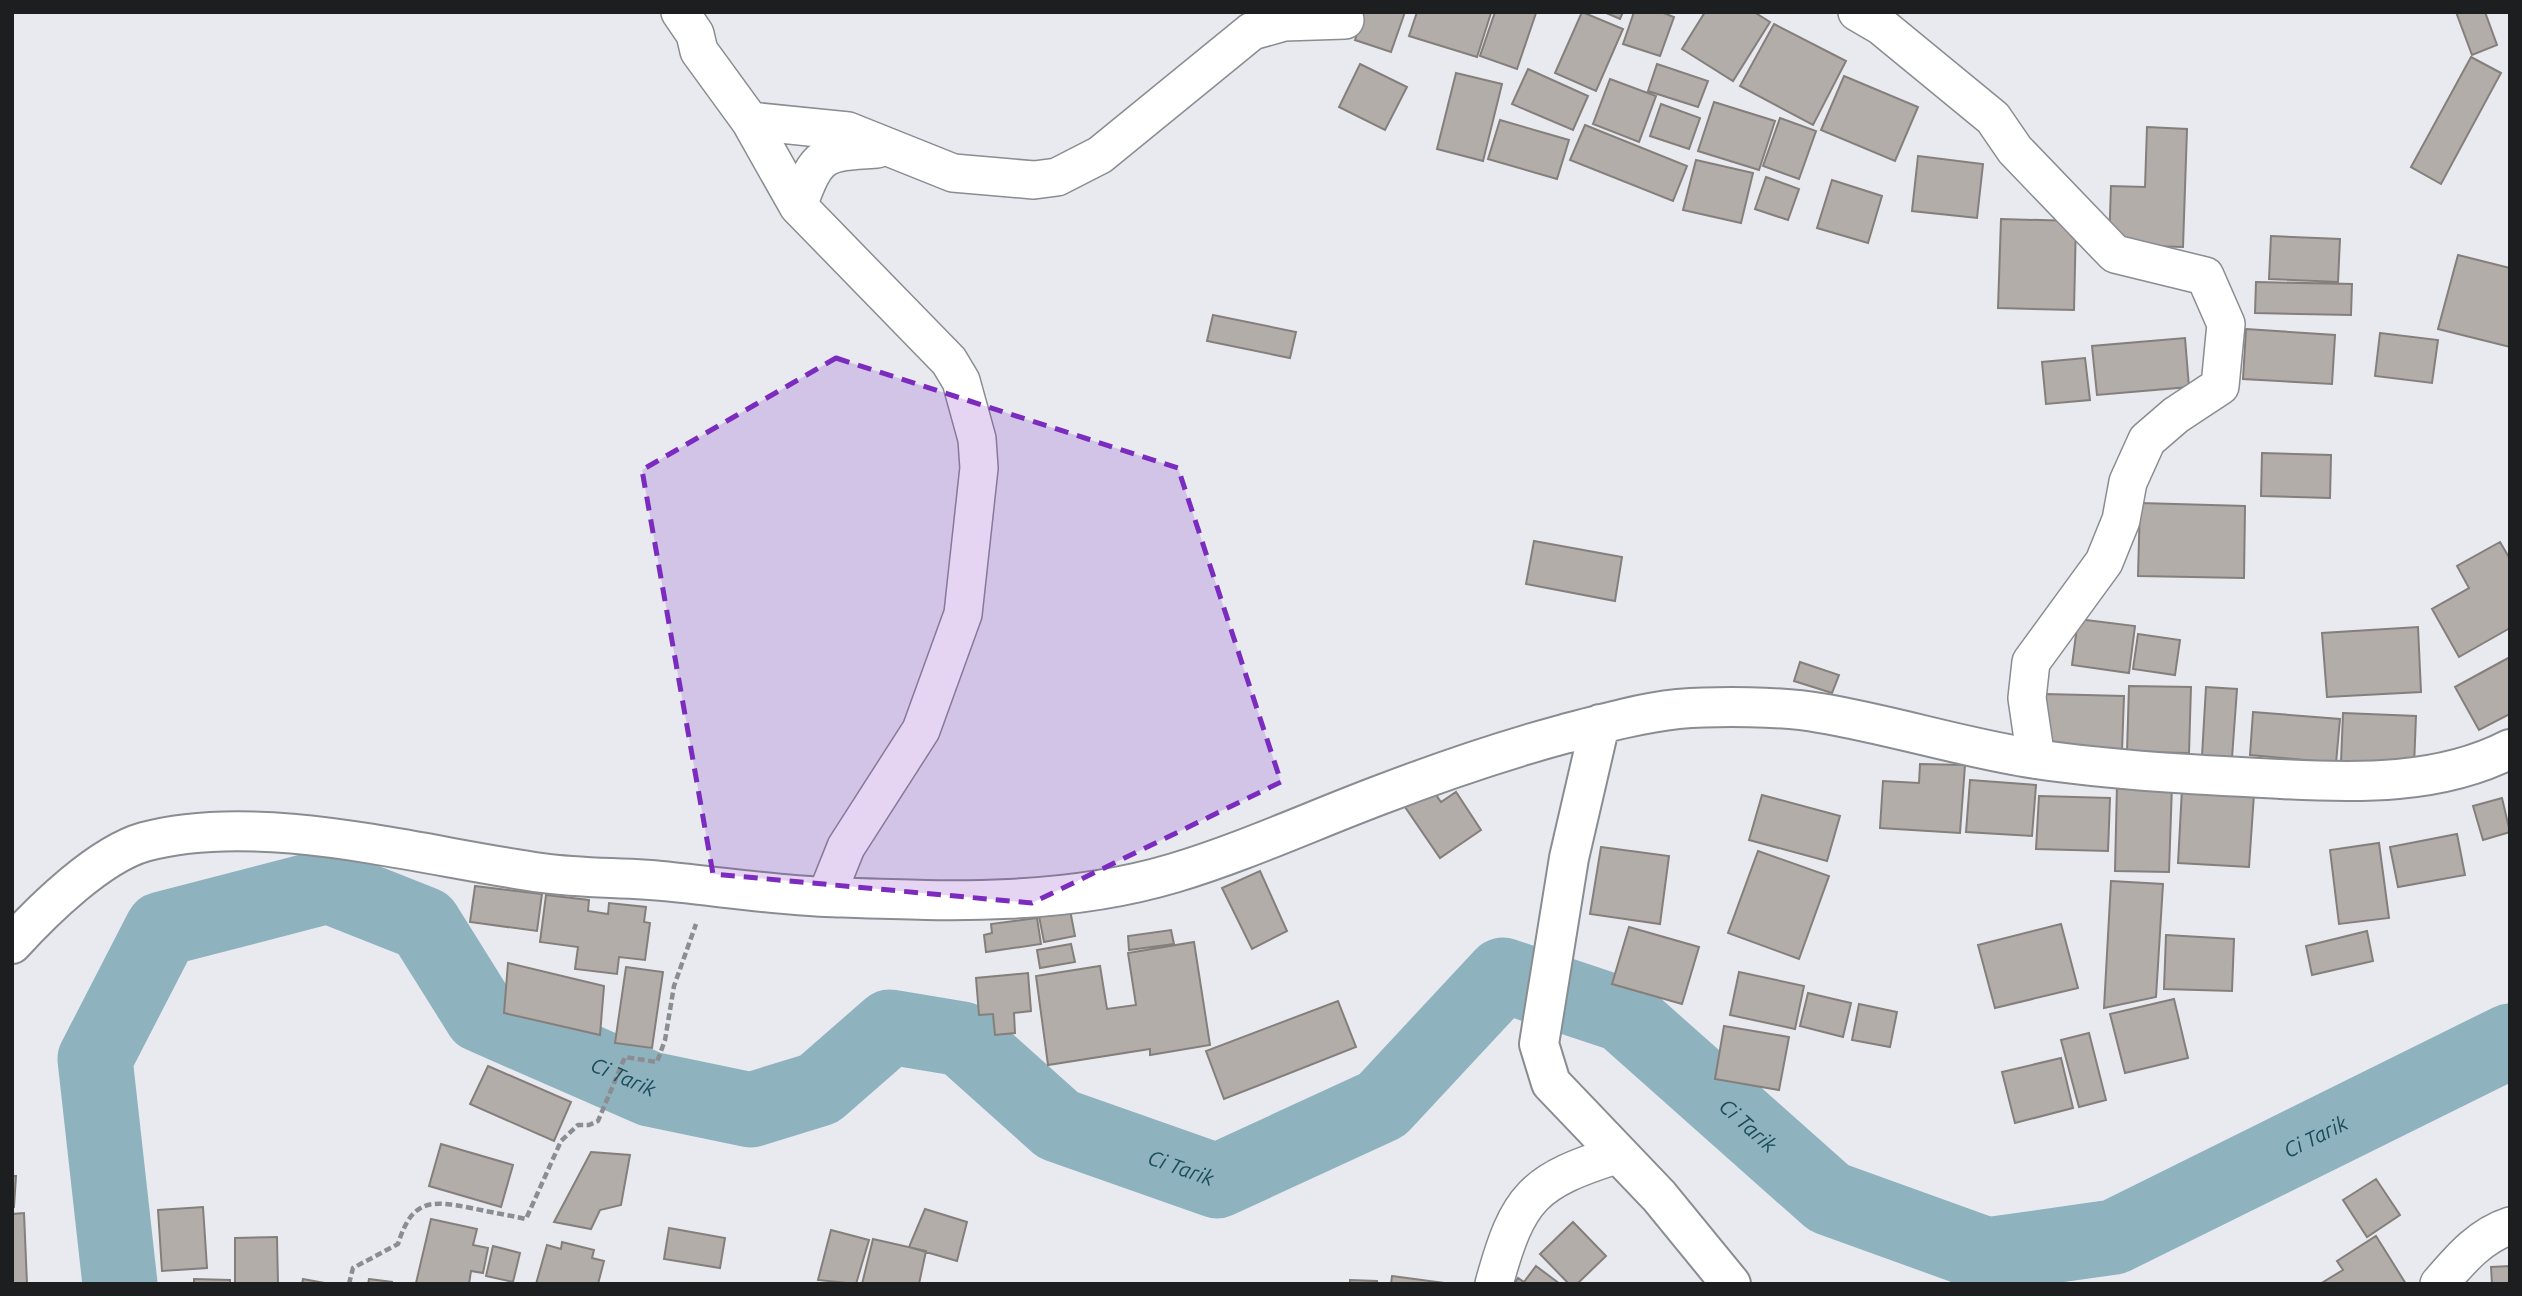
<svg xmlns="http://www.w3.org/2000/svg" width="2522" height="1296" font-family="Ubuntu,sans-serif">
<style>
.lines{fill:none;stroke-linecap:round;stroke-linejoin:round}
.river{stroke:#8eb2be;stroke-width:75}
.building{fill:#b2ada8;stroke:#847f7b;stroke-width:2}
.street-casing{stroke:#898c91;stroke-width:40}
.secondary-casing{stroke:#898c91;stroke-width:42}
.path{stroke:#8c8d91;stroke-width:4.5;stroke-dasharray:7 3.5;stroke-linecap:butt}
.street{stroke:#fff;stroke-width:37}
.secondary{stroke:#fff;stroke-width:38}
.marked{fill:#7b2cbf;fill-opacity:0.2;stroke:#7b2cbf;stroke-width:5;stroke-dasharray:14 9;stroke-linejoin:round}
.labels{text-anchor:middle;stroke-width:7;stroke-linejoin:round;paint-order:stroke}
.water-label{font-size:21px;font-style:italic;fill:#1a4c5a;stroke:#f5f8fe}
</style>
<rect width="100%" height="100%" fill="#e8eaf0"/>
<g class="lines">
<path class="river" id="s1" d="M120 1284 95 1059 162 929 328 886 424 924 481 1015 650 1089 751 1110 819 1089 890 1027 962 1039 1058 1125 1217 1181 1382 1105 1503 975 1623 1015 1829 1198 1987 1255 2114 1237 2510 1041"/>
</g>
<path class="building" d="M1364 12H1405L1391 52 1355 40Z
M1417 12 1491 13 1477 57 1409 36Z
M1495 12 1536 13 1517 69 1480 56Z
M1582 12 1623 29 1596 91 1555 73Z
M1604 12H1623L1620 19Z
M1634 12H1661L1674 17 1660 56 1623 44Z
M1705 12H1754L1770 22 1733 81 1682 49Z
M2456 12H2485L2497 45 2472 55Z
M1774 24 1846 61 1813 125 1740 86Z
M2471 57 2501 73 2441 184 2411 167Z
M1360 64 1407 87 1385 130 1339 107Z
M1657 64 1708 81 1698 107 1648 91Z
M1528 69 1588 96 1573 130 1512 104Z
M1456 73 1502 84 1483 161 1437 149Z
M1844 76 1918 107 1895 161 1821 130Z
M1610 79 1656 96 1639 142 1593 124Z
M1714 102 1775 121 1759 170 1698 151Z
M1661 104 1700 118 1689 149 1650 136Z
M1780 118 1816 131 1799 179 1763 166Z
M1500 120 1569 140 1557 179 1488 159Z
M1585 125 1687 166 1673 201 1570 160Z
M2147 127 2187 129 2183 247 2109 245 2111 186 2145 187Z
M1918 156 1983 164 1977 218 1912 211Z
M1696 160 1753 173 1741 223 1683 210Z
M1766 177 1799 189 1788 220 1755 209Z
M1832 180 1882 196 1868 243 1817 228Z
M2001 219 2076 221 2074 310 1998 308Z
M2271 236 2340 239 2338 282 2269 279Z
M2458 255 2510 268V347L2438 329Z
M2256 282 2352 284 2351 315 2255 313Z
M1213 315 1296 332 1290 358 1207 341Z
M2246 329 2335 335 2332 384 2243 379Z
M2380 333 2438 340 2432 383 2375 376Z
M2185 338 2189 387 2097 395 2092 346Z
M2085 358 2090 400 2046 404 2042 362Z
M2262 453 2331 455 2330 498 2261 496Z
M2140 503 2245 506 2244 578 2138 576Z
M1534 541 1622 557 1615 601 1526 584Z
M2500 542 2510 559V628L2459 657 2432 609 2469 588 2457 566Z
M2078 619 2135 626 2129 673 2072 665Z
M2418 627 2421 692 2327 697 2322 633Z
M2138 634 2180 640 2175 675 2133 669Z
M2510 657V714L2479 730 2455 687Z
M1800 662 1839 675 1832 693 1794 681Z
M2129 686 2191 687 2189 753 2127 752Z
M2206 687 2237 689 2232 758 2202 756Z
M2045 694 2124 696 2122 751 2044 749Z
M2253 712 2340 719 2336 763 2250 755Z
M2343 713 2416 716 2414 766 2341 763Z
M1920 764 1965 765 1960 833 1880 828 1883 781 1919 783Z
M1970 780 2036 785 2032 836 1966 832Z
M2117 784 2172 785 2169 872 2115 871Z
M1432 789 1441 802 1456 792 1481 830 1440 858 1405 807Z
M2182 789 2254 794 2249 867 2178 863Z
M1762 795 1840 816 1827 861 1749 840Z
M2039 796 2110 798 2108 851 2036 849Z
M2502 798 2510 832 2483 840 2473 806Z
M2457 834 2465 875 2398 887 2390 847Z
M2379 843 2389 918 2339 924 2330 850Z
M1601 847 1669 856 1660 924 1590 914Z
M1758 851 1829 876 1799 959 1728 933Z
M1260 871 1287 931 1252 949 1222 888Z
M2111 881 2163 884 2156 997 2104 1008Z
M475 886 542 894 537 931 470 922Z
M546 895 589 900 588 911 608 914 609 903 646 907 644 922 650 923 645 960 619 957 617 974 575 969 578 947 540 942Z
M1070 910 1075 936 1044 942 1039 916Z
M1037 918 1041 944 986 952 984 935 992 933 991 924Z
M2061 924 2078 988 1995 1008 1978 945Z
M1629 927 1699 947 1682 1004 1612 984Z
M1171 930 1174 944 1129 950 1128 936Z
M2367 931 2373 961 2312 975 2306 946Z
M2166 935 2234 939 2232 991 2164 989Z
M1194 942 1210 1045 1150 1055V1049L1048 1065 1036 976 1100 966 1107 1009 1136 1005 1128 953Z
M1071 944 1075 962 1040 968 1037 950Z
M508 963 604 986 600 1035 504 1013Z
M626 967 663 972 652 1048 615 1043Z
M1739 972 1804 986 1795 1029 1730 1015Z
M1028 973 1031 1011 1014 1013 1015 1033 995 1035 993 1014 979 1015 976 978Z
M1808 993 1851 1003 1843 1037 1800 1026Z
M2174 999 2188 1058 2125 1073 2110 1014Z
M1338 1001 1356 1047 1224 1099 1206 1051Z
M1859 1004 1897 1012 1890 1047 1852 1040Z
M1724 1026 1789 1037 1779 1090 1715 1079Z
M2089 1033 2106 1100 2079 1107 2061 1040Z
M2061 1058 2073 1108 2015 1123 2002 1072Z
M488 1066 571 1102 554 1141 470 1104Z
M441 1144 513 1165 501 1207 429 1186Z
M591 1152 630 1155 621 1205 600 1210 591 1229 554 1222Z
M12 1176H16L14 1207H12Z
M2376 1179 2400 1215 2367 1237 2343 1200Z
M203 1207 207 1268 162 1271 158 1210Z
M925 1209 967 1222 957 1261 909 1247Z
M24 1213 27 1284H12V1214Z
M431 1219 477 1229 473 1245 488 1248 483 1273 471 1271 469 1284 416 1283Z
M1573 1222 1606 1256 1577 1284H1569L1540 1254Z
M669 1228 725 1238 720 1268 664 1259Z
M831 1230 869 1240 856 1284 818 1280Z
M2376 1236 2406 1284H2320L2343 1270 2337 1261Z
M277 1237 278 1284H235V1238Z
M873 1239 926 1251 919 1284H862Z
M562 1242 594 1250 592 1258 604 1261 598 1284H536L547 1245 561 1249Z
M493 1246 520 1253 513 1282 486 1276Z
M1536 1266 1560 1284H1514L1518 1278 1524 1282Z
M2510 1266V1284H2492L2491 1267Z
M1392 1276 1452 1284H1391Z
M194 1279 230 1280V1284H194Z
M303 1279 330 1284H302Z
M369 1279 392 1282V1284H368Z
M1350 1280 1377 1281V1284H1350Z"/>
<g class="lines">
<g class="street-casing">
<path id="street" d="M680 12 695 34 699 51 750 121 798 206 949 361 961 381 977 439 979 468 963 614 921 730 846 847 826 897
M1857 12 1881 26 1993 118 2015 150 2115 254 2205 276 2226 324 2220 386 2176 415 2147 440 2128 482 2121 520 2104 562 2031 662 2027 698 2036 759
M750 121 848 131 953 173 1034 180 1057 177 1100 155 1252 31 1284 22 1345 20
M798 206C817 153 822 152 877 149
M1494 1284C1518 1196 1533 1181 1619 1154
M2439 1284C2459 1261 2479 1236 2510 1226"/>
</g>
<g class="secondary-casing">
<path id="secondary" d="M1600 724 1569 858 1539 1044 1551 1083 1659 1196 1731 1284
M12 944C43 910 99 855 144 842 260 810 425 857 542 873 585 879 629 877 672 882 723 887 774 895 826 897 943 901 1060 907 1174 873 1244 852 1311 821 1380 795 1440 772 1501 751 1564 734 1601 724 1640 713 1678 709 1717 706 1782 706 1820 713 1893 725 1963 748 2036 759 2117 771 2200 775 2281 779 2357 783 2440 785 2510 749"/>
</g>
<path class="path" d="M349 1284 353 1268 398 1244C412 1199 430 1200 471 1208 489 1212 508 1215 526 1219L561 1141 578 1125H589L598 1121 625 1057 657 1062 665 1040 674 986 696 924"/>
<use href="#street" class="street"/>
<use href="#secondary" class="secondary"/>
</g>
<path class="marked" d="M836 358 1178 468 1281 782 1032 903 713 874 642 470Z"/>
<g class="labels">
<g class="water-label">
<text dy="7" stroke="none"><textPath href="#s1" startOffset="910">Ci Tarik</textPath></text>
<text dy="7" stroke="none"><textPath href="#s1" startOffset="2231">Ci Tarik</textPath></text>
<text dy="7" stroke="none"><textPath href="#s1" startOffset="2861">Ci Tarik</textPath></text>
<text dy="7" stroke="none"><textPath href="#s1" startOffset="1540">Ci Tarik</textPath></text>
</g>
</g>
<rect width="2522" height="1296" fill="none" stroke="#1d1e20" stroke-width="28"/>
</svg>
